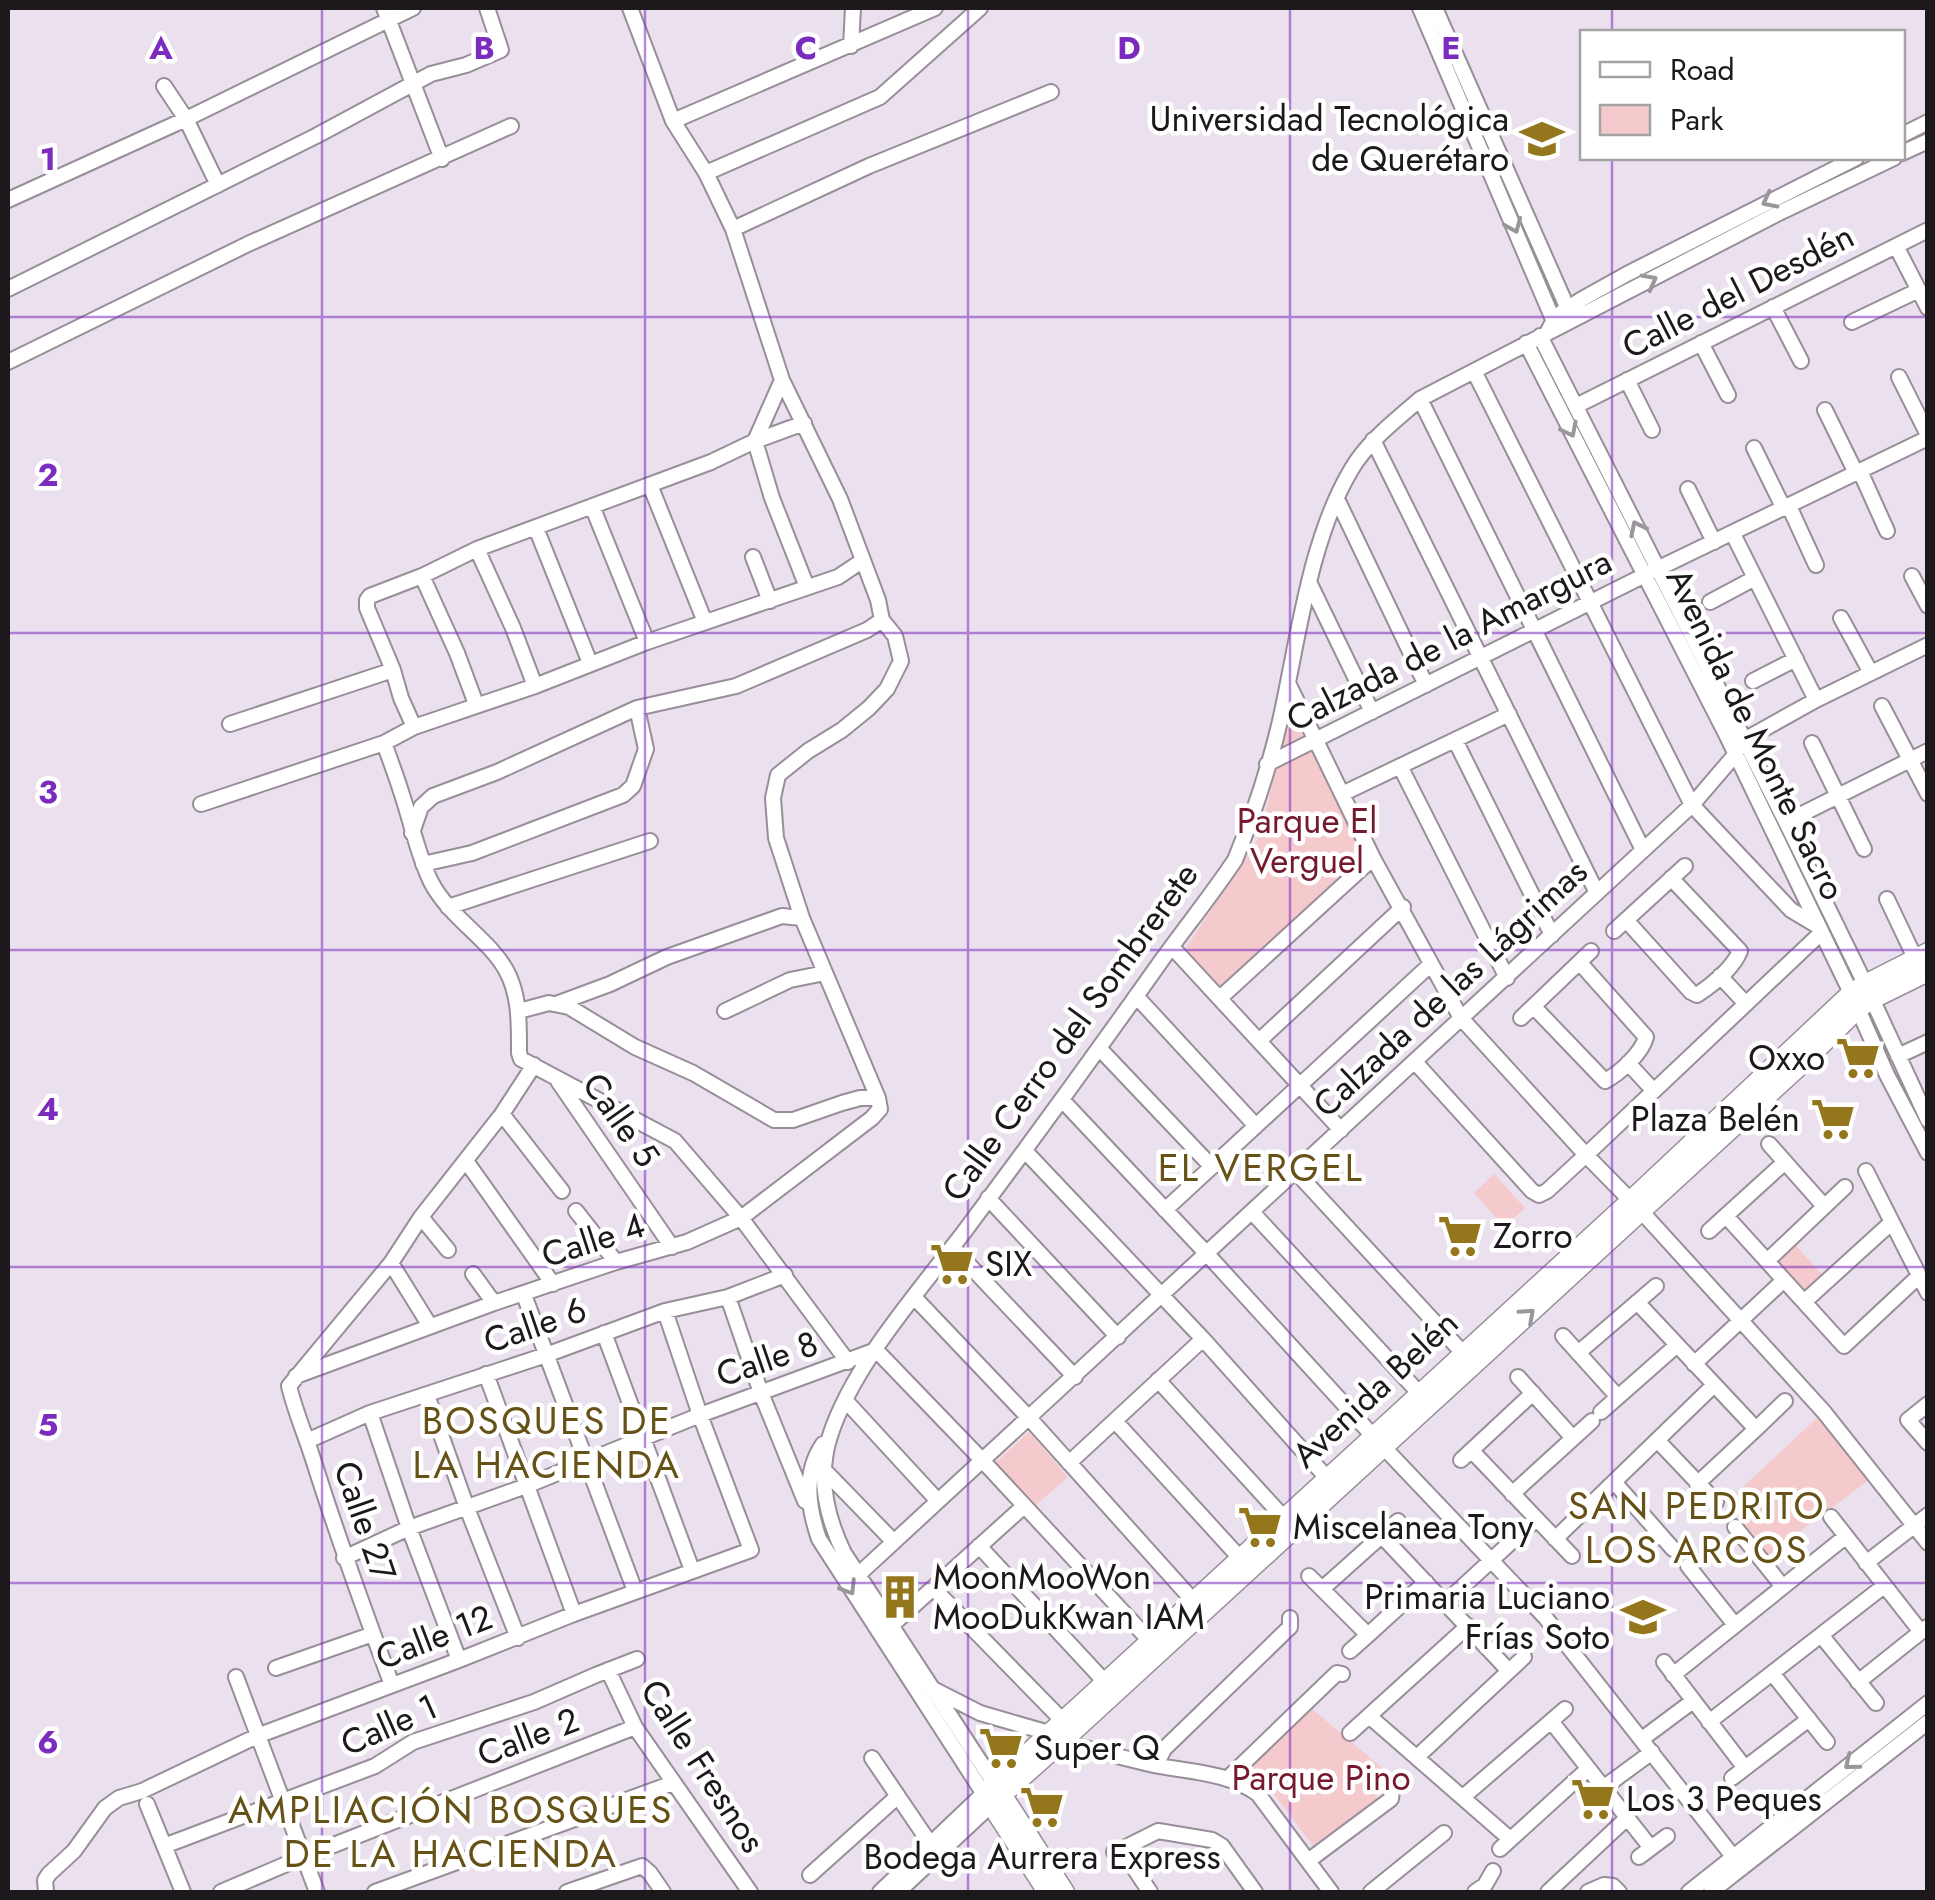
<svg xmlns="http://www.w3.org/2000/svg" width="1935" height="1900" font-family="Jost,sans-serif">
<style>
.green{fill:#f5cacd}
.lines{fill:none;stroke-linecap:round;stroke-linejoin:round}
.minor-casing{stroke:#988e99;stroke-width:18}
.major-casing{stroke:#988e99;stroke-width:21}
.minor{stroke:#fff;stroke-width:14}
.major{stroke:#fff;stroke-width:18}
.oneway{stroke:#999799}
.grid{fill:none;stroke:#7b2cbf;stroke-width:2.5;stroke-opacity:0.55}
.labels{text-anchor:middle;stroke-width:9;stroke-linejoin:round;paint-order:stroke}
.poi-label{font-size:35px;fill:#1c181c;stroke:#fff;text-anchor:start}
.street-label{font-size:35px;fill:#1c181c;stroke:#fff}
.park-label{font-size:35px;fill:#74192e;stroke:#fff}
.neighbourhood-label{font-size:38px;letter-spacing:2.5px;fill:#665216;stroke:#fff}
.grid-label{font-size:32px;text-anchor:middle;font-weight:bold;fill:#7b2cbf;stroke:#fff;stroke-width:9;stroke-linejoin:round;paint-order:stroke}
</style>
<rect width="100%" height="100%" fill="#ebe0ed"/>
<path class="green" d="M1293 701 1366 853 1220 990 1184 951 1259 837Z
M1494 1174 1525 1208 1504 1227 1474 1193Z
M1794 1243 1825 1278 1807 1294 1776 1258Z
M1818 1417 1869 1480 1767 1556 1727 1502Z
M1029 1432 1068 1477 1034 1507 995 1463Z
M1311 1708 1393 1777 1385 1778 1379 1784 1376 1800 1313 1846 1266 1783 1254 1774 1253 1764Z"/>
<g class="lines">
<g class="minor-casing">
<path id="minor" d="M384 8 442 159
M1420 8 1555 324
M1435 8 1571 316
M851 46 853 8
M164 86 186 119 218 185
M673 121 935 8
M1902 135 1928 122
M1902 153 1928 141
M706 173 880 97 980 8
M8 200 186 119 413 8
M733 229 869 166 1051 92
M1896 246 1928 308
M8 289 316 136 431 74 466 65 501 50 487 8
M1773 307 1801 361
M1852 322 1919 290
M1547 333 1556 316 1582 299 1627 274 1856 158
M1540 336 1786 822 1868 990 1928 1120
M1526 343 1727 736 1851 993 1887 1075 1928 1153
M1701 343 1728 395
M8 362 248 244 511 126
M1474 371 1692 805 1791 910 1816 925
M1899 377 1928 435
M782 380 755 441 772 498 807 587
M1627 380 1652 430
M1420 399 1643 850
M1576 406 1928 230
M1825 410 1856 473
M1373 440 1597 893
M1754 448 1784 509
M1860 471 1887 531
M650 485 705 622
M1688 489 1714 542
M1337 499 1426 685
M592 506 647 642
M1789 506 1816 565
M536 528 590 663
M1733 534 1816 700
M477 549 513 628 535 686
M753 557 770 601
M422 576 457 653 476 704
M1912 576 1928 606
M1310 584 1372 712
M1710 602 1755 578
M1841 618 1871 673
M1753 681 1796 659
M1288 683 1373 858 1461 1018 1586 1155 1641 1211 1824 1412 1928 1543
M1882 706 1928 794
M230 724 393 670
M414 727 401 698 393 670 367 608V600L370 596 422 576 477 549 711 462 755 441 804 423
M1455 740 1552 935
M384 743C391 762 398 781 404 801 413 829 418 855 431 882 450 918 488 938 506 970 520 995 519 1025 519 1053L521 1059 675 1141 741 1218 848 1362
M1812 743 1864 849
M1267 764 1657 569 1928 438
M1400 766 1507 978
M1342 794 1509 714
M201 804 384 743 414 727 535 686 647 642 838 577 862 561
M1786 822 1928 751
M412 833 421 807 433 796 497 772 637 708 736 686 867 630 882 620
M423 864 472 853 623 795 633 786 646 749 637 708
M1887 899 1915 958
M448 907 650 841
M1626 920 1691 992 1697 995C1712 985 1733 968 1740 951L1671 878
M1614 931 1685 866
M1172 947 1341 1130
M1720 976 1746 1004
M1136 996 1256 1126
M1220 998 1373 858
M556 1004 610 984 667 957 782 916 802 918
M1534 1007 1605 1081C1620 1073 1642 1053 1646 1037L1580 963
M519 1011 549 1003 569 1007 635 1047 693 1073 774 1120H793L842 1103 860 1098H878
M725 1011 790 980 825 973
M1521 1018 1591 951
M1259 1041 1403 907
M1099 1048 1212 1167
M1898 1056 1928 1042
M1415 1062 1532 1191 1539 1195 1547 1191 1586 1155 1821 933
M1628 1063 1653 1090
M558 1081 672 1247
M1063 1101 1207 1254 1373 1436 1545 1617 1742 1868
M502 1114 562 1191
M1769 1144 1824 1206
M1025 1151 1203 1339 1327 1478
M466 1161 553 1284
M1866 1171 1928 1293
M1296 1172 1463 1353
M988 1198 1118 1337
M1165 1210 1431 964
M576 1211 616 1262
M1252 1212 1419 1393
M1726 1216 1844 1346 1919 1276
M421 1217 448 1250
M1709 1231 1785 1162
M952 1247 1075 1377
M1767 1261 1845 1187
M391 1263 430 1326
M473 1274 494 1303
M524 1295 635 1591
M728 1297 761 1393 805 1501
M914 1297 1030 1419 1197 1605
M1637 1302 1756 1429 1697 1484
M1804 1302 1892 1222
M604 1333 692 1570
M1563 1336 1618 1397
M1578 1353 1656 1286
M1694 1364 1784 1280
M486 1374 574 1614
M296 1376 494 1303 616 1262 687 1242 741 1218 872 1118 880 1109 878 1098 802 918 776 838 773 798 778 775 808 751 842 730 869 708 887 689 901 661 895 636 882 620 878 600 840 499 782 380 733 229 706 173 673 121 630 8
M1518 1377 1573 1438
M1158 1380 1284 1518
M427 1395 467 1508 518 1638
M845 1400 938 1501
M1928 1404 1908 1420 1928 1443
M1601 1412 1677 1345
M370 1413 409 1528 459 1660
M1115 1421 1240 1558
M1756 1429 1785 1401
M307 1441 370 1413 546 1355 665 1311 728 1297 785 1275
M1658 1441 1716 1502
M823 1444C803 1473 808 1507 819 1539L991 1805 898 1892
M1472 1451 1572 1556
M1461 1460 1533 1393
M1069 1463 1203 1339
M824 1470 894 1542
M1615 1483 1673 1549
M1512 1494 1592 1421
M1831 1517 1921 1632
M1735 1527 1783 1587
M1382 1536 1509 1671
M1555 1539 1714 1385
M979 1546 1105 1682
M344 1558 409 1528 526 1486 700 1415 876 1350 982 1460 1150 1641
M1866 1563 1928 1515
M1688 1566 1735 1625
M858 1575 1692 805 1734 756 1744 740 1816 700 1928 645
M1309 1576 1368 1635 1426 1582
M933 1588 1062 1720
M1322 1589 1398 1521
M1445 1603 1536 1519
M891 1626 1024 1506
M1821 1635 1876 1703
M1350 1651 1368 1635
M1664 1662 1745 1768
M276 1668 373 1634
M608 1670 635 1727 750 1892
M1772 1673 1827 1742
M1673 1675 1845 1537
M236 1677 317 1892
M1858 1682 1927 1627
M392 1685C364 1610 337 1535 313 1459 305 1434 295 1411 289 1386L391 1263 421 1217 502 1114 534 1065
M933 1689 980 1713 1049 1733
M1369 1716 1510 1839
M1551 1721 1651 1848
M1709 1722 1884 1586
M1350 1733 1468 1626
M1642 1739 1693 1701
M1062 1742C1093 1750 1123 1758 1154 1765 1188 1772 1228 1772 1258 1794L1331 1892
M1417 1757 1524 1657
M872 1758 931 1845
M1156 1765 1164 1749 1290 1627V1618
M1732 1778 1809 1719
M1227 1779 1337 1673 1342 1674
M994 1783 844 1553C826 1516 817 1476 830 1436 853 1364 922 1288 967 1228 1032 1141 1096 1053 1159 964 1184 929 1211 896 1235 860 1253 816 1269 768 1280 721 1298 641 1309 541 1351 470 1368 441 1395 421 1420 399L1775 215 1894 158
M1603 1788 1652 1752
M1463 1797 1565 1709
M147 1804 183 1892
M164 1846 375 1766 413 1742 534 1702 596 1675 637 1659
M1500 1849 1588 1769
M1114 1852 1124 1853 1126 1847 1158 1831 1212 1840 1222 1846 1255 1892
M1124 1853 1150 1892
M1639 1857 1667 1836
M1308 1861 1391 1799 1392 1790
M810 1875 898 1796
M46 1892 45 1880 49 1874 74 1851 105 1808 119 1798 142 1791 257 1736 459 1660 574 1614 751 1550 700 1415 665 1311
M221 1892 303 1857 635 1727
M375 1892 673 1783
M567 1892 642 1866 650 1873 663 1892
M880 1892 983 1794
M1371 1892 1444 1833
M1475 1892 1485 1885 1493 1871
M1548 1892 1627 1818
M1588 1892 1604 1885 1613 1886 1619 1892
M1689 1892 1928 1703
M1711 1892 1928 1722"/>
</g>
<g class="major-casing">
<path id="major" d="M998 1788 1065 1892
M983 1794 1631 1200 1851 993 1865 984 1928 952
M1047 1892 991 1805 1062 1742 1801 1065 1858 1009 1873 999 1928 972"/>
</g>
<use href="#minor" class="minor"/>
<use href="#major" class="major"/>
</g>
<defs><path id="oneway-chevron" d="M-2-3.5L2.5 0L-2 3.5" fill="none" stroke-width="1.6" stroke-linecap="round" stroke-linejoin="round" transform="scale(2.5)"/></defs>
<g class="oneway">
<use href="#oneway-chevron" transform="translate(1769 201) rotate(153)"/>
<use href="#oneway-chevron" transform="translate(1514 226) rotate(67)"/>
<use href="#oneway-chevron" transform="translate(1650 281) rotate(-28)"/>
<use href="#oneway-chevron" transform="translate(1570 430) rotate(63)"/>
<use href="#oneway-chevron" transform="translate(1637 528) rotate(-116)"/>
<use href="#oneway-chevron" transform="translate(1528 1315) rotate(-42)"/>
<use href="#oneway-chevron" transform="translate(849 1588) rotate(58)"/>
<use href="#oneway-chevron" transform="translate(1851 1763) rotate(141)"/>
</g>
<path class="grid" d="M322 8V1892M645 8V1892M968 8V1892M1290 8V1892M1612 8V32M1612 158V1892M8 317H1928M8 633H1928M8 950H1928M8 1267H1928M8 1583H1928"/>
<defs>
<g id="university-bare" transform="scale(3.45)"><path d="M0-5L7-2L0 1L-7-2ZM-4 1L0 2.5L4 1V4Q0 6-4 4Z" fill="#94761d" stroke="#fff" stroke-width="2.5" paint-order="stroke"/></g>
<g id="supermarket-bare" transform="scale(3.45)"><path d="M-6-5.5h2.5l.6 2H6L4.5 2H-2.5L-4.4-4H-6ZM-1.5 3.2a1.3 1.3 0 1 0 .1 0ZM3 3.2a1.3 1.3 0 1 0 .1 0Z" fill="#94761d" stroke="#fff" stroke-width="2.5" paint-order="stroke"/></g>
<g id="building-bare" transform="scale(3.45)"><path d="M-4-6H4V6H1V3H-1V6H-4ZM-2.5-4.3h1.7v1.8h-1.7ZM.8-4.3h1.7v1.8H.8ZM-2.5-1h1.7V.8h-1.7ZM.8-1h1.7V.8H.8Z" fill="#94761d" stroke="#fff" stroke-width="2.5" paint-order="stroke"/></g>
<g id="school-bare" transform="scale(3.45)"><path d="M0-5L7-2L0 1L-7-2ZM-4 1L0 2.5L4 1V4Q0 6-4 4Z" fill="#94761d" stroke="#fff" stroke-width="2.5" paint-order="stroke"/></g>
</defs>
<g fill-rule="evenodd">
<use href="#university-bare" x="1542" y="139"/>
<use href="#supermarket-bare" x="1858" y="1058"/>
<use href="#supermarket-bare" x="1833" y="1119"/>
<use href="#supermarket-bare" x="1460" y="1236"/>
<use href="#supermarket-bare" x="952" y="1264"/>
<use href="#supermarket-bare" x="1260" y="1527"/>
<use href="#building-bare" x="900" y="1597"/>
<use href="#school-bare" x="1643" y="1617"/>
<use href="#supermarket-bare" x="1001" y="1748"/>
<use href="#supermarket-bare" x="1593" y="1799"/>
<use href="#supermarket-bare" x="1042" y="1807"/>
</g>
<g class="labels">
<g class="poi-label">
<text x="1509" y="131" text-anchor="end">Universidad Tecnológica<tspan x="1509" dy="40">de Querétaro</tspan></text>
<text x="1825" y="1070" text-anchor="end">Oxxo</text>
<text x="1800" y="1131" text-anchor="end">Plaza Belén</text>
<text x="1493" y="1248">Zorro</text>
<text x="985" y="1276">SIX</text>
<text x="1293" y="1539">Miscelanea Tony</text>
<text x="933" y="1589">MoonMooWon<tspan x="933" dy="40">MooDukKwan IAM</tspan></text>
<text x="1610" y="1609" text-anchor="end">Primaria Luciano<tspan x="1610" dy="40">Frías Soto</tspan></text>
<text x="1034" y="1760">Super Q</text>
<text x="1626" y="1811">Los 3 Peques</text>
<text x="1042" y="1869" text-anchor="middle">Bodega Aurrera Express</text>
</g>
<g class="street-label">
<text transform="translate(1738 291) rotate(-27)" y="12">Calle del Desdén</text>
<text transform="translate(1449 640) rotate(-27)" y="12">Calzada de la Amargura</text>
<text transform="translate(1756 734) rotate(64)" y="12">Avenida de Monte Sacro</text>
<text transform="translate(1450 988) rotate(-43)" y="12">Calzada de las Lágrimas</text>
<text transform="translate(1070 1032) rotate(-54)" y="12">Calle Cerro del Sombrerete</text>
<text transform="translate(621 1120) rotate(55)" y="12">Calle 5</text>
<text transform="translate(593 1240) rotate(-18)" y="12">Calle 4</text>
<text transform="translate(535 1325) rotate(-19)" y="12">Calle 6</text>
<text transform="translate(767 1359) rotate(-19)" y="12">Calle 8</text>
<text transform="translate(1375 1389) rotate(-43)" y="12">Avenida Belén</text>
<text transform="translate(365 1521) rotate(71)" y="12">Calle 27</text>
<text transform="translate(434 1637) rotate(-21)" y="12">Calle 12</text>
<text transform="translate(389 1725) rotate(-24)" y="12">Calle 1</text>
<text transform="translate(528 1737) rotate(-21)" y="12">Calle 2</text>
<text transform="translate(703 1766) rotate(57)" y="12">Calle Fresnos</text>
</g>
<g class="park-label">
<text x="1307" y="833">Parque El<tspan x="1307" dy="40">Verguel</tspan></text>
<text x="1321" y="1790">Parque Pino</text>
</g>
<g class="neighbourhood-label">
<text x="1261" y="1181">EL VERGEL</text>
<text x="547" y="1434">BOSQUES DE<tspan x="547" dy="44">LA HACIENDA</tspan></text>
<text x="1697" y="1519">SAN PEDRITO<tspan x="1697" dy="44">LOS ARCOS</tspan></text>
<text x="451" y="1823">AMPLIACIÓN BOSQUES<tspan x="451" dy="44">DE LA HACIENDA</tspan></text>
</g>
</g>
<g class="grid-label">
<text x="161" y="59">A</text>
<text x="484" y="59">B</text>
<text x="806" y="59">C</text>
<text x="1129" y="59">D</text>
<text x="1451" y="59">E</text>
<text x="48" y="170">1</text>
<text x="48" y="486">2</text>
<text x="48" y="803">3</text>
<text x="48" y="1120">4</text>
<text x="48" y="1436">5</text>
<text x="48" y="1753">6</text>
</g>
<rect width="1935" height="1900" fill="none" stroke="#1c181c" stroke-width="20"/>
<rect x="1580" y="30" width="325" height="130" fill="#ffffff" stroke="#a4a3a4" stroke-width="2.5"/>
<rect x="1600" y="62" width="50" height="15" fill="#ffffff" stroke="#a4a3a4" stroke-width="2.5"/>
<text x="1670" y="80" font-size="30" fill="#1c181c">Road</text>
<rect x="1600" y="105" width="50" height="30" fill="#f5cacd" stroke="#a4a3a4" stroke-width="2.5"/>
<text x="1670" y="130" font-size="30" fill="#1c181c">Park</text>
</svg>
